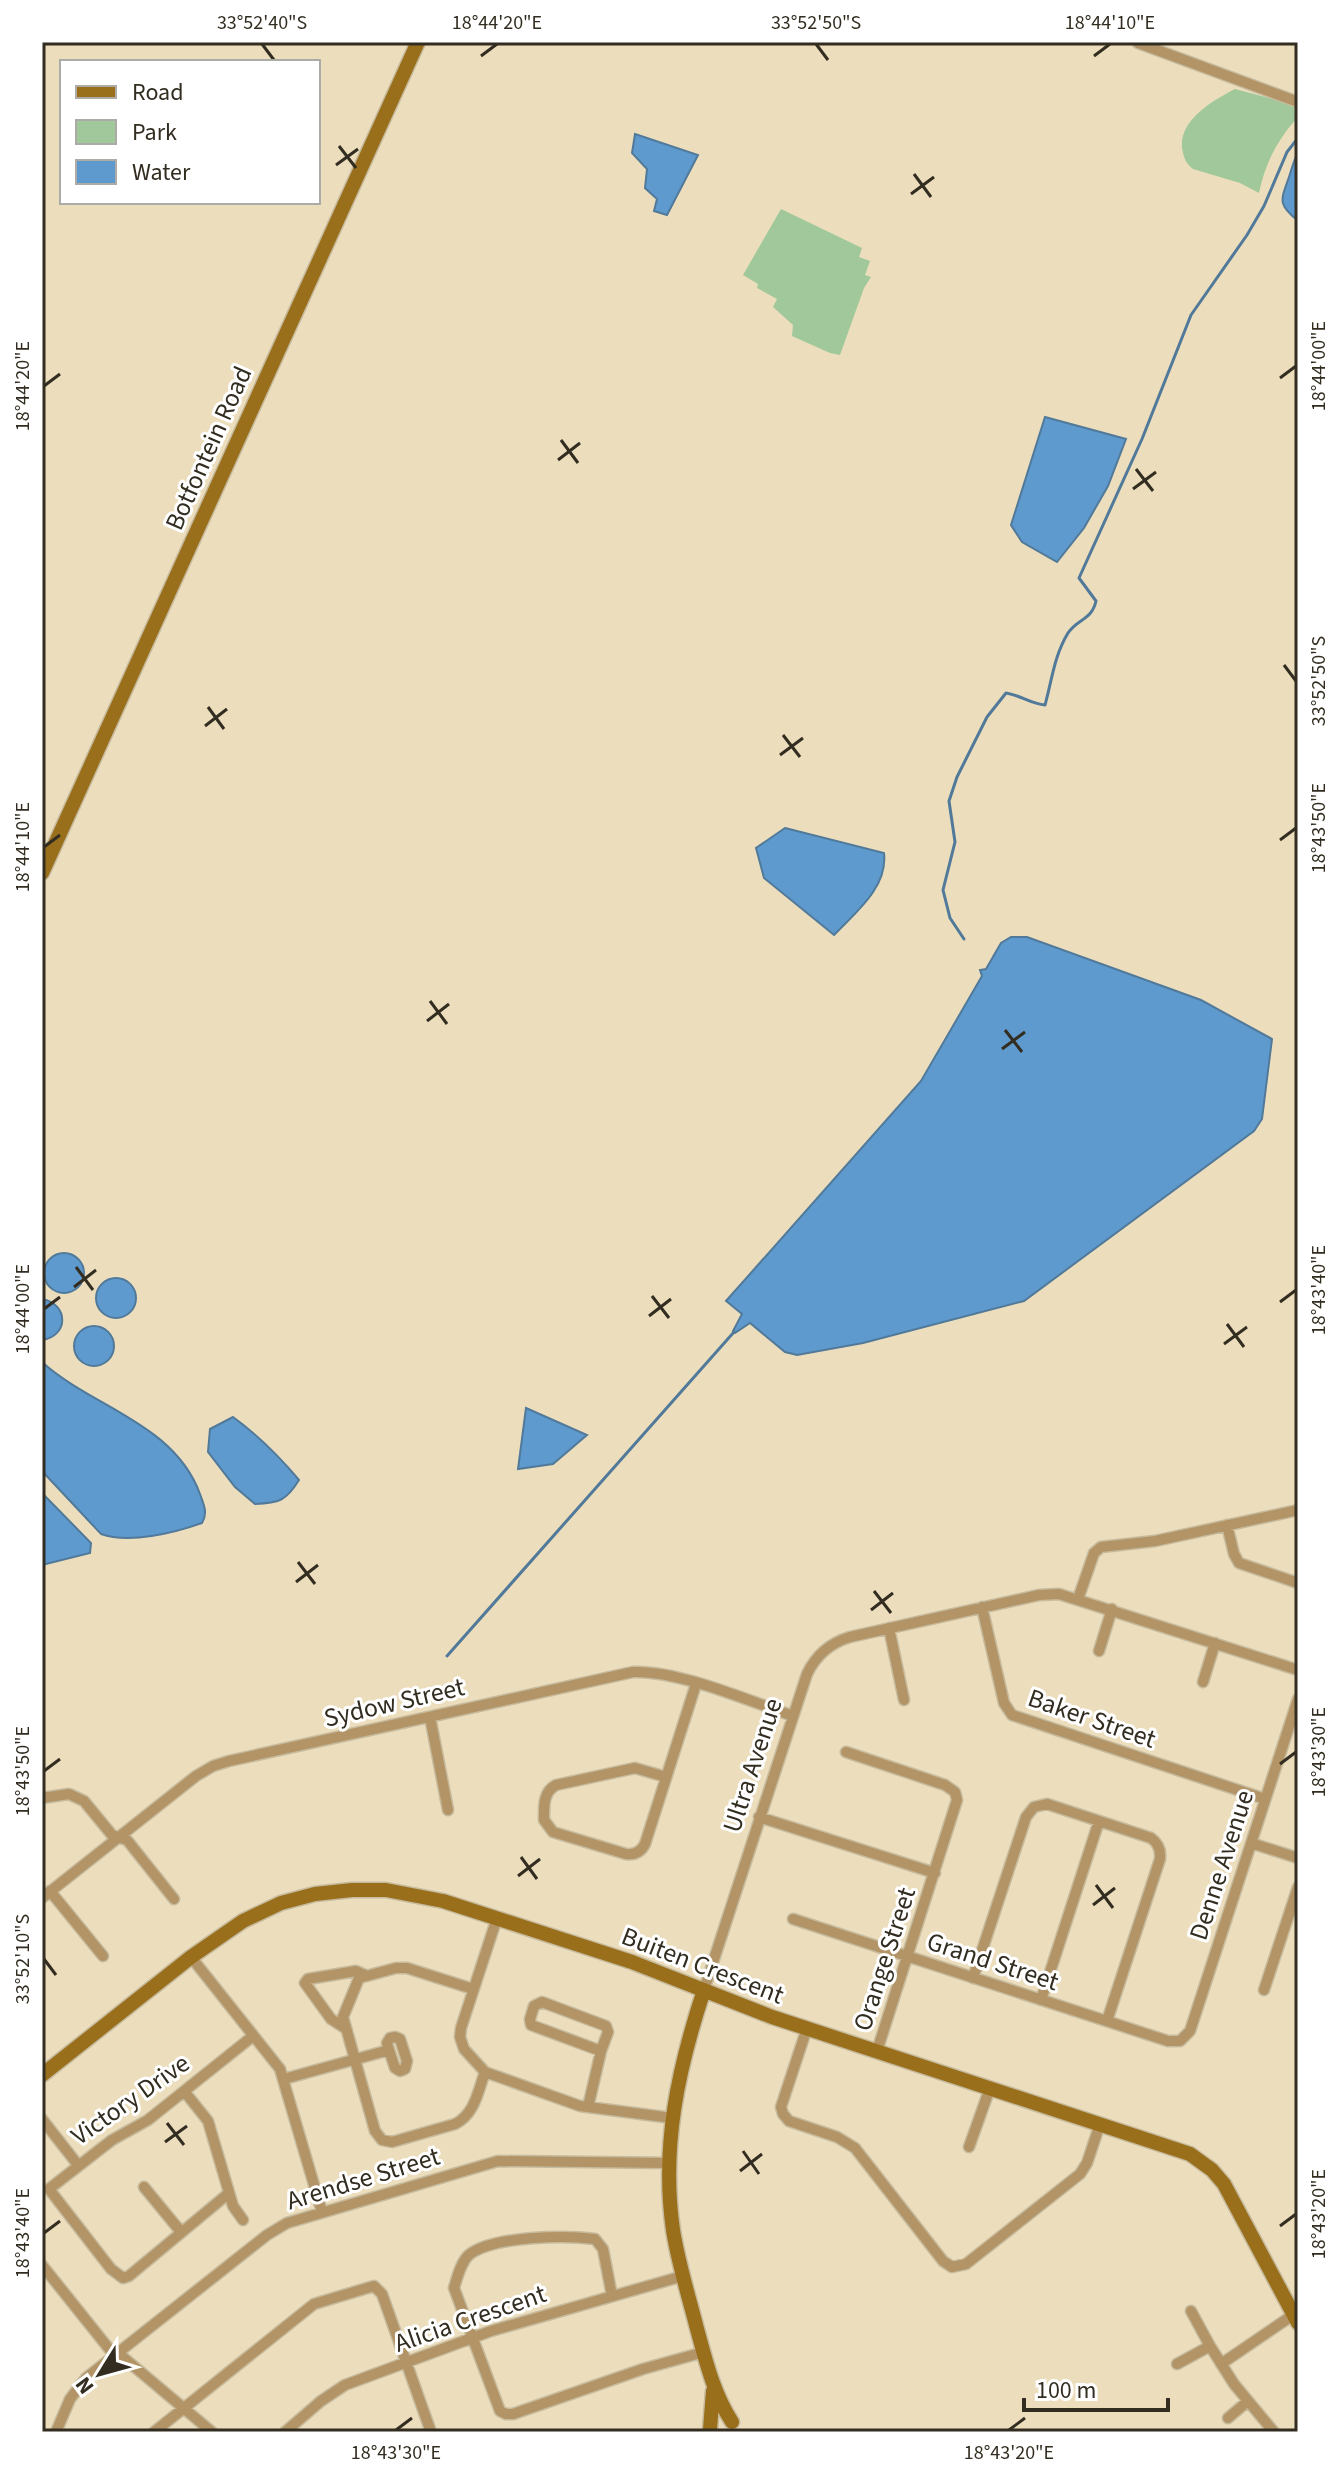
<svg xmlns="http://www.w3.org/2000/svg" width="1340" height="2474" font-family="'Source Sans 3',sans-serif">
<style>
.green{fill:#a0c89a}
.water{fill:#5e9acd;stroke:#517999;stroke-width:2}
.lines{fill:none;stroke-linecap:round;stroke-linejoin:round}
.stream{stroke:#517999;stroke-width:3}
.street-casing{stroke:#c7bb9e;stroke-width:13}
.secondary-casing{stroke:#c7bb9e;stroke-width:17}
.street{stroke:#b29466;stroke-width:10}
.secondary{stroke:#9a6f1c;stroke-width:14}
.ticks{fill:none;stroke:#322d20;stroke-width:3}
.labels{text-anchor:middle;stroke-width:6;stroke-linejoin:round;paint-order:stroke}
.street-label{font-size:26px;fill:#322d20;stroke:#fff}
.neatline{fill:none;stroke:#322d20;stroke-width:3}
.ticks-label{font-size:20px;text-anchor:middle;fill:#322d20}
</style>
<rect width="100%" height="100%" fill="#ecdebd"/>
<path class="green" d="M1235 89 1281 101 1298 108V117C1278 139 1265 163 1259 193L1240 183 1193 169C1187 164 1185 161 1183 153 1175 122 1212 101 1235 89Z
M781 209 862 248 859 257 870 261 865 275 871 277 864 288 840 355 830 353 792 336 793 325 773 307 777 299 757 288 758 284 743 275Z"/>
<path class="water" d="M635 134 698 155 667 215 654 211 657 199 645 188 647 169 632 153Z
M1298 152V221C1277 204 1281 200 1289 177 1292 168 1294 160 1298 152Z
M1045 417 1126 439 1108 486 1084 528 1057 562 1022 542 1011 525Z
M785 828 884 853C888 887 856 912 834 935L764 878 756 848Z
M1011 937H1027L1201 1000 1272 1039 1262 1119 1254 1131 1024 1301 863 1343 797 1355 785 1352 750 1323 735 1333 733 1331 742 1314 726 1301 921 1081 982 976 980 970 986 969 1001 943Z
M44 1273a20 20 0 1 1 40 0a20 20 0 1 1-40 0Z
M96 1298a20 20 0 1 1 40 0a20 20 0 1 1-40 0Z
M42 1299C69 1304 69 1336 42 1340Z
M74 1346a20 20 0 1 1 40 0a20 20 0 1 1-40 0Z
M42 1362C93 1408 174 1423 200 1494 204 1505 208 1513 202 1523 174 1533 129 1544 101 1534L42 1471Z
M526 1408 587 1435 553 1464 518 1469Z
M233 1417C259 1436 279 1456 299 1480 286 1501 279 1503 255 1504L235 1487 208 1452 210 1429Z
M42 1493 91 1543 90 1553 42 1565Z"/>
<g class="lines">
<path class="stream" d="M964 939 950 918 943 890 955 842 949 801 957 777 987 717 1006 693C1020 695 1031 704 1045 705 1052 680 1054 656 1068 633 1077 619 1092 620 1096 601L1079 578 1142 439 1191 315 1247 235 1264 206 1287 152 1298 138
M447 1656 734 1332"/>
<g class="street-casing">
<path id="street" d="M1138 43 1298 102
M1227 1525 1234 1554 1239 1563 1298 1583
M1078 1599 1094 1553 1101 1547 1155 1541 1298 1510
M982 1607 1004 1703 1012 1715 1265 1799
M889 1628 904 1700
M1099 1651 1112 1609
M1203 1682 1215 1643
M430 1717 448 1810
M846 1752 945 1785 955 1792 957 1800 877 2051
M666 1777 635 1768 556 1785C543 1792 544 1806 544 1820L553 1832 626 1854C635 1855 641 1852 645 1844L696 1684
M42 1798 69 1794 84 1801 112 1835 127 1840 174 1899
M759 1817 935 1873
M1251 1843 1298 1858
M50 1891 103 1956
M42 1898 196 1776 213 1766 229 1761 633 1672C678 1670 749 1701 793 1716
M497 1918 461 2028 460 2037 464 2049 485 2072 580 2106 672 2118
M793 1919 1168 2041H1180L1190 2031 1298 1699
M191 1957 280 2069 322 2212
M973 1978 1026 1817 1034 1807 1047 1804 1151 1838C1158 1843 1161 1850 1160 1859L1107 2021
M473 1989 407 1968H396L359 1978 343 2017 375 2131 382 2140 392 2142 455 2124C475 2114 478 2091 485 2072
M704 1990 807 1674C816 1655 830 1643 850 1637L1039 1595 1059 1594 1298 1670
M1264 1990 1298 1887
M1041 2000 1099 1821
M542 2002 606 2026 608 2032 601 2051 531 2025 530 2019 534 2006Z
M345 2028 331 2019 305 1983 308 1979 356 1971 365 1975
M807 2028 781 2107 783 2114 789 2121 837 2137 855 2148 943 2261 952 2267 966 2264 1080 2174 1087 2163 1100 2124
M284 2079 389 2050 395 2068 400 2071 405 2069 407 2061 400 2039 395 2037 390 2038 387 2043 389 2050
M184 2091 208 2121 233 2206 243 2220
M588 2107 601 2051
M42 2119 78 2165
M969 2147 990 2088
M144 2187 181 2232
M229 2193 129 2276 123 2278 111 2269 49 2189 112 2140 148 2120 253 2036
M42 2265 114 2355
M612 2296 603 2249 595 2239C565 2235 495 2236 470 2254 461 2261 457 2278 454 2288L500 2411 506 2414H513L643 2369 704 2352
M1191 2311 1210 2346 1234 2384 1274 2432
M118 2353 212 2432
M1177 2364 1210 2346
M1221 2364 1293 2315
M1228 2418 1248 2401
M56 2432 70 2399 86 2378 267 2235 287 2223 498 2161 669 2163
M154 2432 314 2304 374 2286 382 2294 431 2432
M285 2432 321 2401 345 2385 491 2331 683 2276"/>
</g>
<g class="secondary-casing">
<path id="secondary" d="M42 873 418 42
M704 1990C678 2069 661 2147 673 2230 678 2262 688 2294 696 2325 705 2358 713 2393 732 2422
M42 2075 191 1957 243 1921 281 1903 315 1894 352 1890H386L443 1901 632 1962 772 2017 1190 2154 1212 2170 1224 2184 1298 2323
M710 2429 713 2391"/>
</g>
<use href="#street" class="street"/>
<use href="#secondary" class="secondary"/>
</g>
<path class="ticks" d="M262 44 274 60M816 44 828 60M481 56 497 44M1094 56 1110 44M339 146 356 168M336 165 358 149M914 174 931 197M911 194 934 177M1280 378 1296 366M44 386 60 374M561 440 578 463M558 460 580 443M1136 469 1153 491M1133 489 1156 472M1284 665 1296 681M208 707 224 729M205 726 227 709M783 735 800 757M780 755 803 738M1280 840 1296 828M44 847 60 835M430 1001 447 1024M427 1021 449 1004M1005 1030 1022 1052M1002 1049 1025 1032M76 1267 93 1290M74 1287 96 1270M652 1296 669 1318M1280 1302 1296 1290M44 1309 60 1297M649 1316 671 1299M1227 1324 1244 1347M1224 1344 1247 1327M298 1562 315 1584M296 1582 318 1565M874 1591 891 1613M871 1610 893 1593M1280 1764 1296 1752M44 1771 60 1759M521 1857 537 1879M518 1876 540 1859M1096 1885 1113 1908M1093 1905 1115 1888M44 1959 56 1975M167 2123 184 2145M165 2142 187 2126M743 2151 759 2174M740 2171 762 2154M1280 2226 1296 2214M44 2233 60 2221M396 2430 412 2418M1009 2430 1025 2418"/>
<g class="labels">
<g class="street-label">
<text transform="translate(208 448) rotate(-66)" y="9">Botfontein Road</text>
<text transform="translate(394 1702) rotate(-13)" y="9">Sydow Street</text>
<text transform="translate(1092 1718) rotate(19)" y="9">Baker Street</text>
<text transform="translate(752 1765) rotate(-72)" y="9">Ultra Avenue</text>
<text transform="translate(1221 1865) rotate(-72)" y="9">Denne Avenue</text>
<text transform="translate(884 1959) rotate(-72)" y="9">Orange Street</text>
<text transform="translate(993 1961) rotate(18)" y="9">Grand Street</text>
<text transform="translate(703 1965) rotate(21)" y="9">Buiten Crescent</text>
<text transform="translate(130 2099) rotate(-35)" y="9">Victory Drive</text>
<text transform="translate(363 2178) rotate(-17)" y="9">Arendse Street</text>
<text transform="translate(470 2318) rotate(-19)" y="9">Alicia Crescent</text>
</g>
</g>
<rect width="1340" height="2474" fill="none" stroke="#ffffff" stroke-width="88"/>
<rect x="60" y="60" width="260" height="144" fill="#ffffff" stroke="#adaba6" stroke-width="2"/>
<rect x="76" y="86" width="40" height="12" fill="#9a6f1c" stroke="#adaba6" stroke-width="2"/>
<text x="132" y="100" font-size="24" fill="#322d20">Road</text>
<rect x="76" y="120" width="40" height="24" fill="#a0c89a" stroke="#adaba6" stroke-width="2"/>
<text x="132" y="140" font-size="24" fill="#322d20">Park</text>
<rect x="76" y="160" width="40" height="24" fill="#5e9acd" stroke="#adaba6" stroke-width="2"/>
<text x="132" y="180" font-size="24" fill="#322d20">Water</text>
<g transform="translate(100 2374) rotate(233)" stroke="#ffffff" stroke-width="6" paint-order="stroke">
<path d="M0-6L14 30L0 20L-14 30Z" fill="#322d20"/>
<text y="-12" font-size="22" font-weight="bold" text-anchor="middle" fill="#322d20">N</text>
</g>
<path d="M1024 2398v12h144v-12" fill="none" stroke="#322d20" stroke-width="4"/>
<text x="1036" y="2398" font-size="24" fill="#322d20" stroke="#ffffff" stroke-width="6" paint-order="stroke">100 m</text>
<rect x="44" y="44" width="1252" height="2386" class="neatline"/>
<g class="ticks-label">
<text x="262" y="29">33°52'40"S</text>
<text x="497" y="29">18°44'20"E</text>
<text x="816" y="29">33°52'50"S</text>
<text x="1110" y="29">18°44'10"E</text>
<text transform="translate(1318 366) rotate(-90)" y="7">18°44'00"E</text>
<text transform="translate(22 386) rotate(-90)" y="7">18°44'20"E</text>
<text transform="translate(1318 681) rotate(-90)" y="7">33°52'50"S</text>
<text transform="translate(1318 828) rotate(-90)" y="7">18°43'50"E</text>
<text transform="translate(22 847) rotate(-90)" y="7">18°44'10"E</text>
<text transform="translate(1318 1290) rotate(-90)" y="7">18°43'40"E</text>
<text transform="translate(22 1309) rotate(-90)" y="7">18°44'00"E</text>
<text transform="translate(1318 1752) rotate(-90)" y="7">18°43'30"E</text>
<text transform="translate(22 1771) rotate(-90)" y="7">18°43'50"E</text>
<text transform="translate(22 1959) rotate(-90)" y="7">33°52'10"S</text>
<text transform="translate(1318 2214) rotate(-90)" y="7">18°43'20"E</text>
<text transform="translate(22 2233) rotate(-90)" y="7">18°43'40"E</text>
<text x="396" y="2459">18°43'30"E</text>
<text x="1009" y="2459">18°43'20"E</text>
</g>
</svg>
